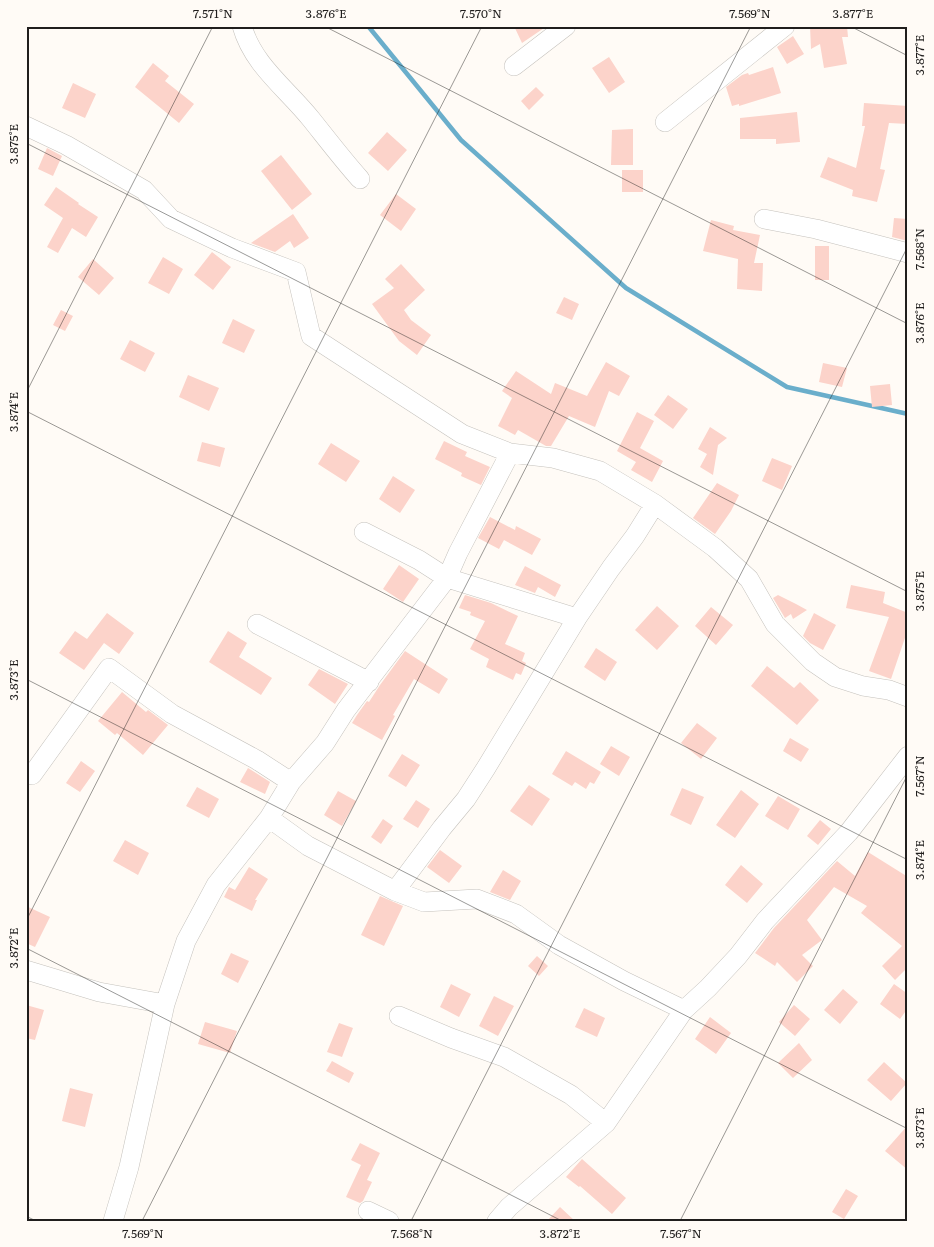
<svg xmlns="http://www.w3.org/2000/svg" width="934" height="1247" font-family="Literata,serif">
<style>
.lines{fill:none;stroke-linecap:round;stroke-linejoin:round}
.stream{stroke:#6aaecb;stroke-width:4.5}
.building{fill:#fcd3ca}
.minor-casing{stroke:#c5c2bd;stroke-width:20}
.minor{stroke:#fff;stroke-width:19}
.ticks{fill:none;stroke:#201e1d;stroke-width:1;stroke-opacity:0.45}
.neatline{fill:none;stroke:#201e1d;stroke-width:2}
.ticks-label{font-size:12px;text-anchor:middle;fill:#201e1d}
</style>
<rect width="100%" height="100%" fill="#fffbf6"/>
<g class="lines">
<path class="stream" d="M368 26 461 140 626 288 787 387 908 414"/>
</g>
<path class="building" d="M514 26H547L522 43Z
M810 26H847L848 37H842L847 64 824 68 820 44 811 49Z
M793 36 804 54 787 64 777 47Z
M609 57 625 82 609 93 592 68Z
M153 63 169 76 165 81 194 104 179 123 135 87Z
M773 67 781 93 739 106V104L732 106 726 87 742 75 748 73 749 75Z
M73 83 96 94 85 118 62 108Z
M536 87 544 95 529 110 521 101Z
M864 103 908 106V124L889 123 880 169 885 170 877 202 852 196 853 190 820 177 828 157 856 168 865 126H862Z
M797 112 800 142 776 144V139H740V118Z
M633 129V165H611L612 130Z
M387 132 407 150 388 171 368 153Z
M47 148 62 156 53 176 38 169Z
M281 155 312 194 292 210 261 171Z
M622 170H643V192H622Z
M56 187 79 203 78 204 98 217 86 237 72 228 58 253 47 247 63 218 44 205Z
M396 194 416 209 401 231 380 215Z
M293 214 309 238 294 248 290 241 275 252 251 243Z
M894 218 908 219V241L892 237Z
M711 220 734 226 733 230 760 235 754 263H763L762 291 737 289 738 259 703 251Z
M815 246H829V280H815Z
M212 252 231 267 213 290 194 275Z
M163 257 183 269 169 294 148 283Z
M93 259 114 278 99 295 78 277Z
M401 264 425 290 404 310 411 320 431 335 417 355 399 341 372 304 394 288 385 279Z
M564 297 579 304 572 320 556 313Z
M61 310 73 316 65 331 53 325Z
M233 319 255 330 244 353 222 343Z
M130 340 155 353 145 372 120 359Z
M606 362 630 376 619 396 609 391 595 427 569 416 551 446H546L518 430 515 435 498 426 512 398 502 391 516 371 551 394 555 383 587 396Z
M823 363 847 368 842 387 819 382Z
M188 375 219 388 209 411 179 397Z
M890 384 892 405 872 407 870 386Z
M668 395 688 409 673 429 654 415Z
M637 412 654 421 640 448 663 461 652 482 631 470 636 462 617 451Z
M710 427 727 438 718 445 713 475 700 467 707 454 698 449Z
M444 441 467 452 465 456 490 467 481 485 461 476 462 473 435 459Z
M202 442 225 448 220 467 197 461Z
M331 443 360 461 346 482 318 464Z
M772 458 792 466 782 490 762 481Z
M393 476 415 490 400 513 379 499Z
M717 483 739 495 731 511 715 534 693 518Z
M490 517 515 530 516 526 541 539 532 555 504 540 499 549 478 538Z
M399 565 419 579 403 602 383 589Z
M525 566 561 585 555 597 538 587 535 593 515 585Z
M851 585 885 592 883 603 908 613V629L891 679 869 671 889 617 846 608Z
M465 595 491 603 518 616 505 644 525 653 522 661 526 663 521 675 516 673 513 680 486 667 489 659 470 649 485 621 470 615 471 612 459 608Z
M778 595 796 604 807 610 793 619 791 614 785 618 773 598Z
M657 606 679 626 657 650 635 630Z
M711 607 733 625 716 645 695 626Z
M107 613 134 633 119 654 104 643 84 670 59 653 75 631 87 639Z
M814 613 836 625 823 650 810 643 803 636Z
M228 631 247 643 239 657 272 678 261 695 209 662Z
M596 648 617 662 605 681 584 667Z
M405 651 448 679 439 694 414 679 393 715 395 716 382 740 352 723 357 715 367 701 369 702 380 685Z
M767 666 794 688 800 682 819 700 797 725 751 686Z
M319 669 348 684 335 704 308 685Z
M122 692 146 712 148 710 168 725 143 755 117 733 115 735 98 721Z
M697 723 717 738 701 759 681 743Z
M790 738 809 749 801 762 783 751Z
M611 746 630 757 619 776 600 764Z
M566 751 601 772 594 784 590 782 586 789 575 782 572 786 552 774Z
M402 754 420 765 406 787 388 776Z
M81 761 95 771 80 792 66 783Z
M248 768 270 782 265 794 240 782Z
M529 785 550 799 532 826 510 811Z
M197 787 219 799 209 818 186 806Z
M682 788 704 797 691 825 670 815Z
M741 790 759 804 735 838 716 825Z
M338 791 356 801 342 826 324 815Z
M778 796 800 809 788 830 765 816Z
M416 800 430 809 418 828 403 819Z
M383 819 393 826 381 844 371 837Z
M820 820 831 829 818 845 807 836Z
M125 840 149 853 138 875 113 861Z
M440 850 462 866 449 883 427 867Z
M868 852 908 877V967L895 980 882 966 902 946 861 913 867 906 834 887 807 920 822 940 802 955 813 966 797 982 777 962 775 966 755 953 774 928 837 861 855 876Z
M741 865 763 884 747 903 725 885Z
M249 867 268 879 255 900H257L252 911 224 897 229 887 235 890Z
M503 870 521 881 510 900 490 892Z
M380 896 403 906 384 946 361 935Z
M26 906 50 917 35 947 26 943Z
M231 953 249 961 238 983 221 974Z
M537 956 548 966 539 976 528 966Z
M451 984 471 994 459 1017 440 1007Z
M894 984 908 994V1008L900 1019 880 1004Z
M843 989 858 1002 840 1024 824 1010Z
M494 996 514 1006 498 1036 479 1026Z
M26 1005 44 1010 35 1040 26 1038Z
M794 1005 810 1019 795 1036 779 1022Z
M584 1008 605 1018 597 1037 575 1027Z
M710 1017 731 1033 716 1054 695 1039Z
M205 1022 237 1031 230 1053 198 1044Z
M339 1023 353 1028 342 1057 327 1052Z
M799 1043 812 1060 793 1078 778 1063Z
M332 1061 354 1073 349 1083 326 1071Z
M884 1062 907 1083 891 1101 867 1080Z
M70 1088 93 1094 85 1127 62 1121Z
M908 1125V1170L885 1151Z
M360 1143 380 1153 367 1180 372 1182 363 1201 360 1203 346 1197 361 1165 351 1160Z
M582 1159 626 1198 612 1214 580 1186 579 1187 566 1177Z
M846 1189 858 1196 844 1219 832 1212Z
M560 1207 575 1221H547Z"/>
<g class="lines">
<g class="minor-casing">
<path id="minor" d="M242 26C253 65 286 88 311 119 327 139 343 160 360 179
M514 66 566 26
M665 122 785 26
M26 126 66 145 144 190 171 219 232 248 296 272 311 336 462 434 510 453 553 458 600 471 655 504 715 548 749 579 775 624 813 662 835 677 863 686 889 690 908 697
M764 219 816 229 908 253
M364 532 419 560 447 578 577 618
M257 624 369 682
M32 775 109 668 172 714 257 760 291 782
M269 818 308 846 395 891 424 902 477 899 516 914 559 945 624 981 684 1010
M395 891 442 828 466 799 486 768 577 618 611 568 635 536 655 504
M26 970 99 992 165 1004
M399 1016 451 1038 504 1057 571 1095 606 1123
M368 1211 389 1221
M113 1221 129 1167 165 1004 186 941 216 885 269 818 291 782 325 743 346 710 447 578 458 553 510 453
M497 1221 509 1207 606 1123 684 1010 708 988 738 956 765 921 849 832 908 756"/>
</g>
<use href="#minor" class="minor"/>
</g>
<path class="ticks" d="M324 26 908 324M850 26 908 56M26 143 908 592M26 393 213 26M26 411 908 860M26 679 908 1129M26 921 482 26M26 948 562 1221M26 1216 36 1221M142 1221 751 26M411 1221 908 246M680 1221 908 774"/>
<rect width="934" height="1247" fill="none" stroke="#fffbf6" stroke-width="55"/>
<rect x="28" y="28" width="878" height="1192" class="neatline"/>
<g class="ticks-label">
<text x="213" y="18">7.571°N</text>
<text x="326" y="18">3.876°E</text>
<text x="481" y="18">7.570°N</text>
<text x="750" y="18">7.569°N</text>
<text x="853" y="18">3.877°E</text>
<text transform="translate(920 55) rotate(-90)" y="4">3.877°E</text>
<text transform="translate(14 144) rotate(-90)" y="4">3.875°E</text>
<text transform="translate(920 249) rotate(-90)" y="4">7.568°N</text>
<text transform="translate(920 323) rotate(-90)" y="4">3.876°E</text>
<text transform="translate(14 412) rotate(-90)" y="4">3.874°E</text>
<text transform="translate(920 591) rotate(-90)" y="4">3.875°E</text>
<text transform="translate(14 680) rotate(-90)" y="4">3.873°E</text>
<text transform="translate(920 776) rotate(-90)" y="4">7.567°N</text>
<text transform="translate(920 860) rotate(-90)" y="4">3.874°E</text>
<text transform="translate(14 948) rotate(-90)" y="4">3.872°E</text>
<text transform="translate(920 1128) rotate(-90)" y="4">3.873°E</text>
<text x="143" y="1238">7.569°N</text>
<text x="412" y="1238">7.568°N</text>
<text x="560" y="1238">3.872°E</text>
<text x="681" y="1238">7.567°N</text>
</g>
</svg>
